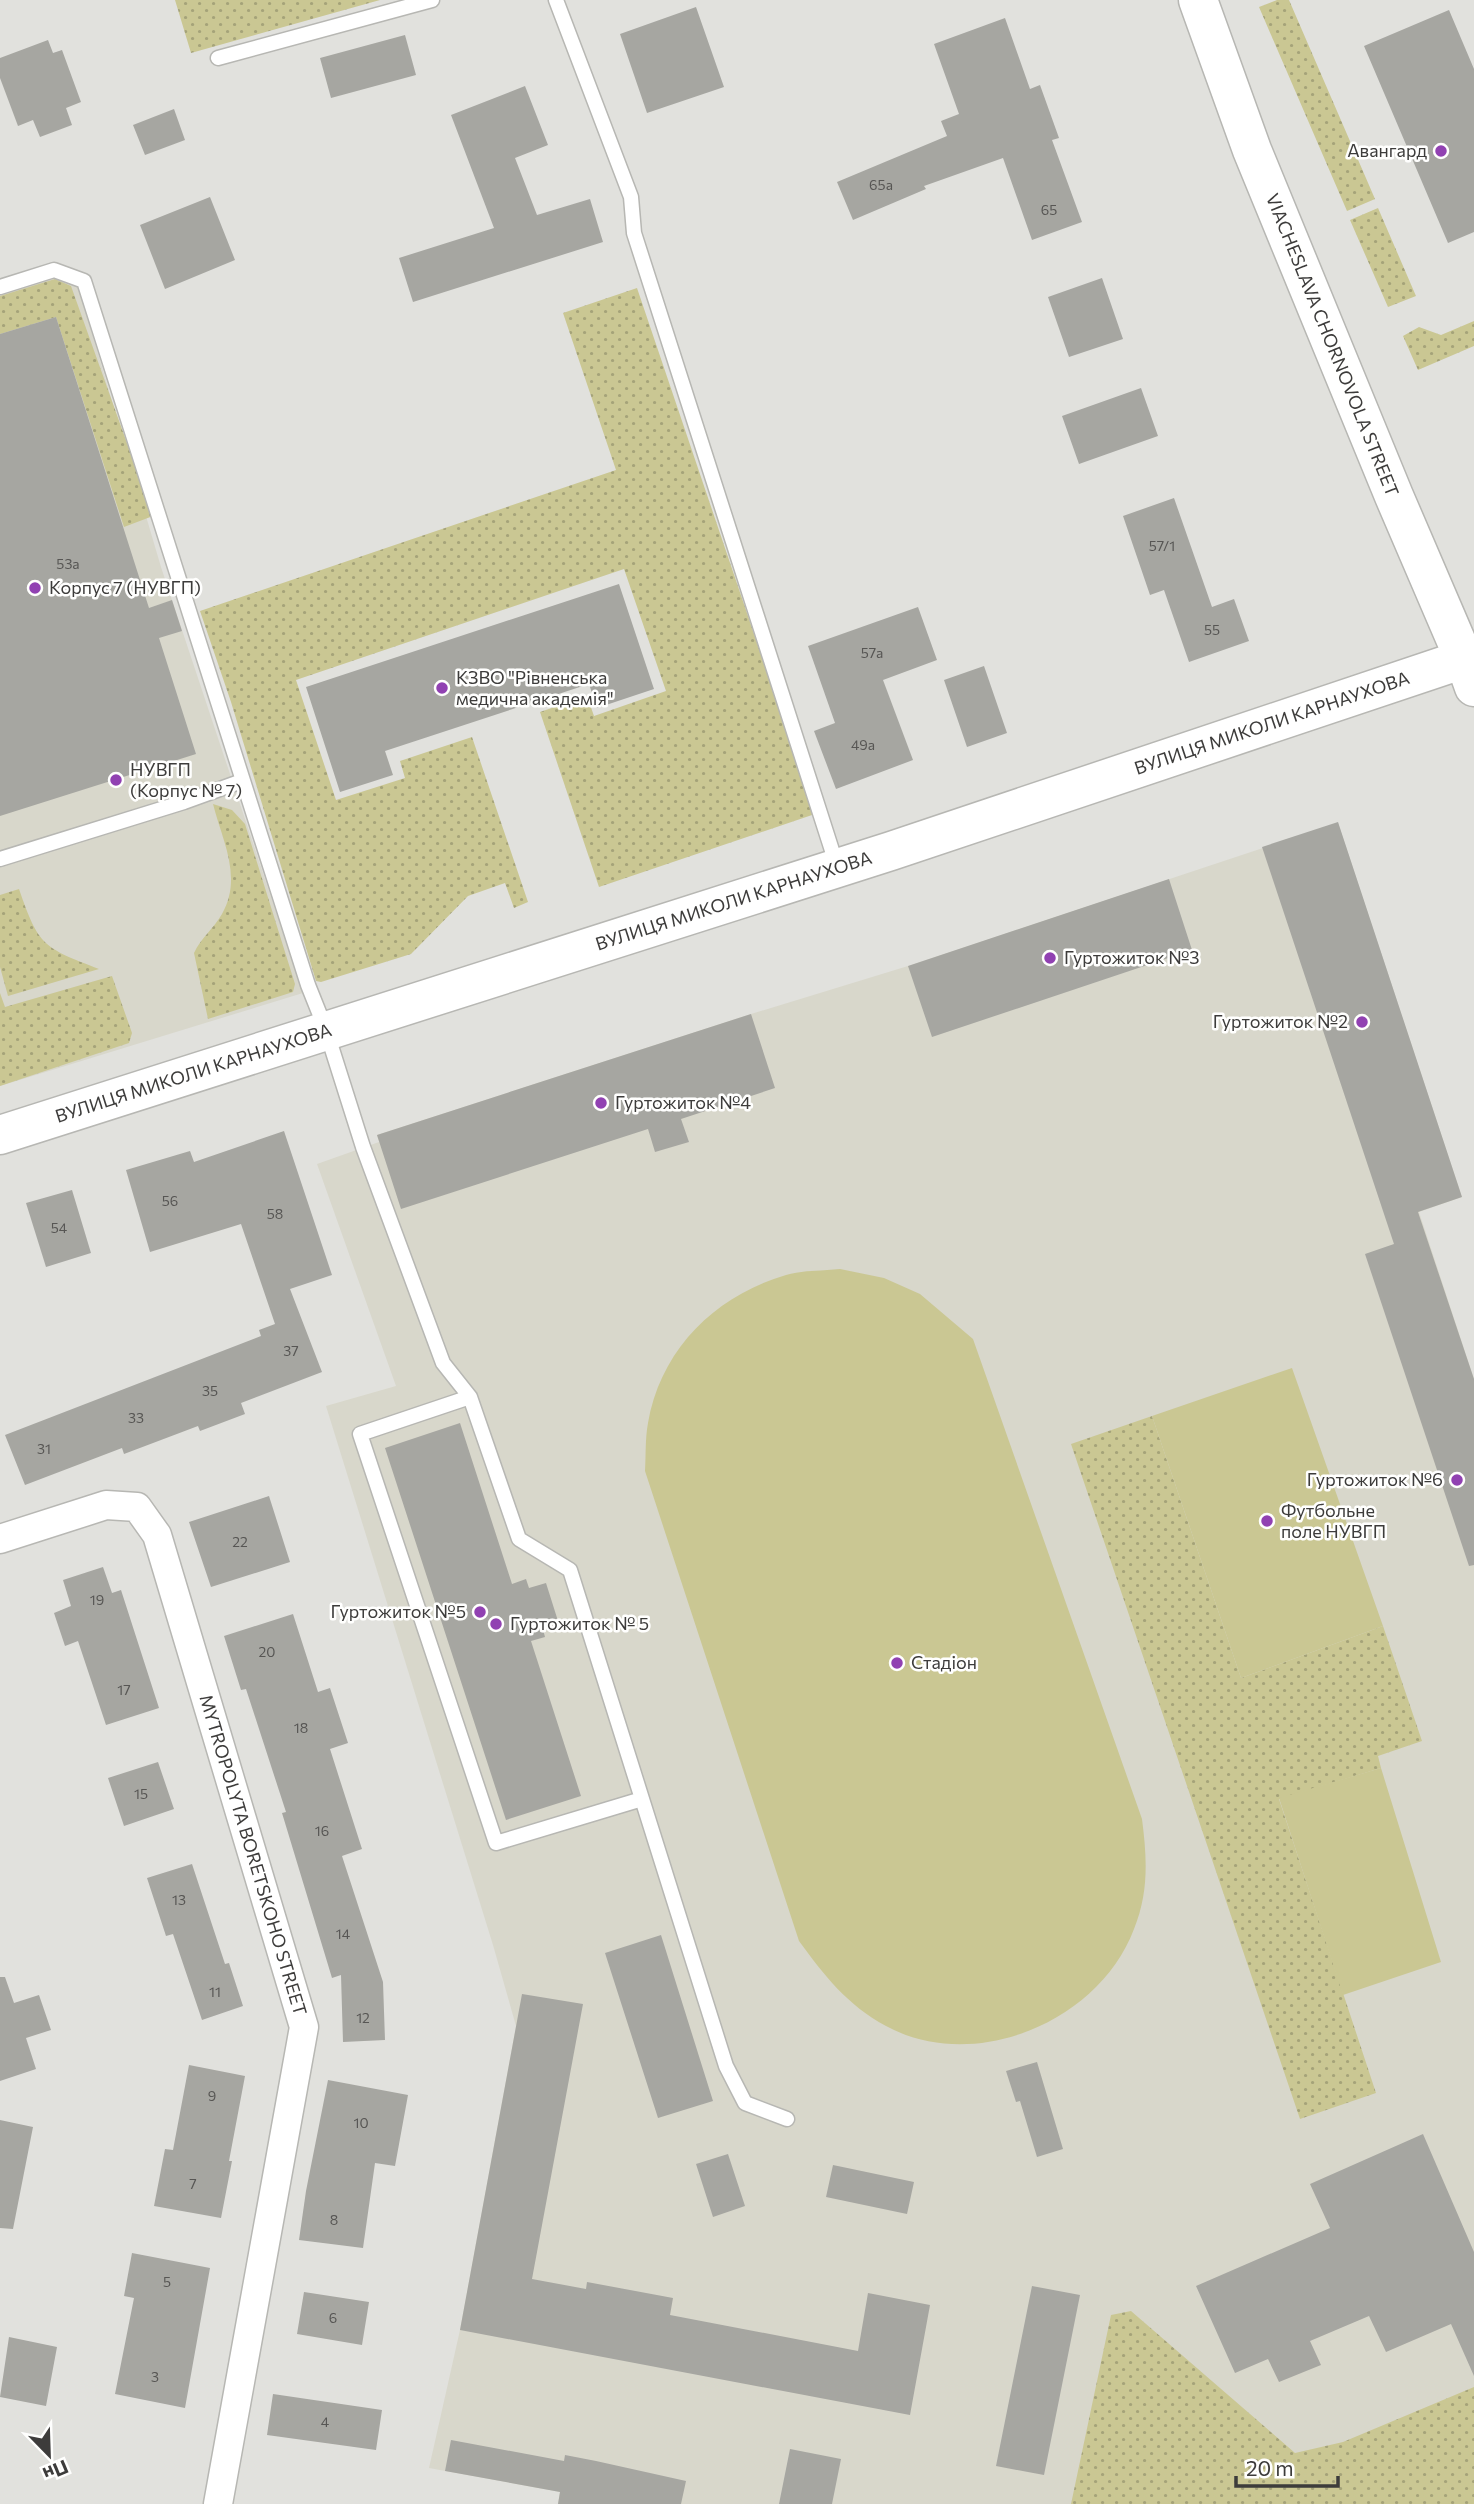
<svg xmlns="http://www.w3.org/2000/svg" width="1474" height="2504" font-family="Commissioner,sans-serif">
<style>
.built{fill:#d8d7cb}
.grass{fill:url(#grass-dots)}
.pitch{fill:#cac793}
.building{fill:#a6a6a1}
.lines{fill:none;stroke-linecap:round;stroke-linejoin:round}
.service-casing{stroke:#b7b7b3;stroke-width:17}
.minor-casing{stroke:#b7b7b3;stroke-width:31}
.secondary-casing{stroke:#b7b7b3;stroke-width:41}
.primary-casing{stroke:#b7b7b3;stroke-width:41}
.service{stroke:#fff;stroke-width:14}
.minor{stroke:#fff;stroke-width:28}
.secondary{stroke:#fff;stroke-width:38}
.primary{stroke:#fff;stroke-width:38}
.poi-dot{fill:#9141b2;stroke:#fffffe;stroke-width:2.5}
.labels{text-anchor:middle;stroke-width:5;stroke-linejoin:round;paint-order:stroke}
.number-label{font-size:14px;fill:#575654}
.poi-label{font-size:18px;fill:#3d3c3b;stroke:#fffffe;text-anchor:start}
.street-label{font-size:18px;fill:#3d3c3b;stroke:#fffffe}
</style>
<defs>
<pattern id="grass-dots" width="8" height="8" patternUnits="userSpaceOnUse" patternTransform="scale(1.75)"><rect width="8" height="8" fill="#cac793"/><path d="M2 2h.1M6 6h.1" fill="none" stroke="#a5a379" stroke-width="1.8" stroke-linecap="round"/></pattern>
</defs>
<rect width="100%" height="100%" fill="#e1e1dd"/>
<path class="built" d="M73 269 161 567 303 993 0 1086V291Z
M1338 823 1462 1197 1419 1212 1474 1379V2504H558L560 2492 429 2468 460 2330 516 2026 493 1945 326 1406 396 1386 317 1164 379 1142 377 1135 751 1014 908 966Z"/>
<path class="grass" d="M175 0H380L191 53Z
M1277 0H1289L1375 199 1347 211 1259 7Z
M1378 208 1416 296 1388 307 1350 220Z
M55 279 71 286 153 516 124 527 56 317 0 334V296Z
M637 288 815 814 599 887 540 712 587 696 594 716 666 691 624 569 296 680 336 800 405 778 400 761 472 737 528 902 514 908 505 883 468 896 411 954 321 982 316 981 231 702 200 611 616 470 563 313Z
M1474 321V346L1418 370 1403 336 1419 327 1441 335Z
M213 804 232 810 245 824 295 984 293 992 208 1019 194 953C201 938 214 928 222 914 243 877 222 840 213 804Z
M19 889C39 947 43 947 99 969L8 996 0 967V895Z
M112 976 132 1033 129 1043 0 1086V993L5 1007Z
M1152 1416 1241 1678 1383 1626 1422 1741 1378 1756 1381 1768 1279 1799 1376 2093 1300 2119 1071 1444Z
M1131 2311 1295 2453 1343 2442 1474 2387V2504H1071L1111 2315Z"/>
<path class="pitch" d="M840 1269 884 1278 920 1294 973 1339 1142 1819C1147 1858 1149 1892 1134 1929 1099 2022 974 2074 886 2026 847 2005 824 1975 799 1941L645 1471C646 1456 645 1439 648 1423 661 1349 715 1296 786 1275 803 1270 823 1271 840 1269Z
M1292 1368 1383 1626 1241 1678 1152 1416Z
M1381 1768 1441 1962 1343 1995 1279 1798Z"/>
<path class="building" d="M696 7 724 87 647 113 620 34Z
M1449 10 1474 69V232L1448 243 1364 46Z
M1005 18 1030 89 1040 85 1059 138 1052 140 1082 222 1032 240 1003 158 924 186 926 189 853 220 837 182 947 136 941 121 959 114 934 44Z
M405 35 416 75 331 98 320 58Z
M48 40 53 53 62 50 81 102 66 108 72 125 40 137 33 120 18 126 0 78V58Z
M525 86 548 145 515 158 537 215 590 199 603 242 413 302 399 258 494 228 451 115Z
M174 109 185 140 145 155 133 125Z
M210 197 235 260 165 289 140 225Z
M1102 278 1123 339 1069 357 1048 297Z
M56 317 149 608 172 600 182 631 159 638 196 754 0 816V334Z
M1141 388 1158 436 1079 464 1062 416Z
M1174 498 1212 607 1234 599 1249 641 1189 662 1164 590 1150 595 1123 516Z
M619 584 654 689 597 708 589 684 385 751 393 775 340 792 306 687Z
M918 607 937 660 883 680 913 760 836 789 814 731 835 723 808 646Z
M984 666 1007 733 967 747 944 680Z
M1338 822 1462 1197 1418 1212 1474 1379V1565L1469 1566 1365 1254 1394 1244 1262 847Z
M1169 879 1192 950 932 1037 908 966Z
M751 1014 775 1088 681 1119 689 1142 655 1152 648 1129 401 1209 377 1135Z
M284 1131 332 1275 290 1289 322 1372 241 1403 245 1414 200 1431 198 1426 124 1454 122 1448 25 1485 5 1435 261 1336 259 1330 275 1324 241 1224 150 1252 126 1170 190 1151 194 1162Z
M72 1190 91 1253 46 1267 26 1203Z
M460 1423 512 1584 526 1579 529 1588 546 1583 558 1621 542 1626 545 1637 531 1641 581 1796 506 1820 385 1448Z
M269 1496 290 1562 211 1587 189 1522Z
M103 1567 112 1593 121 1590 159 1708 106 1725 78 1641 65 1646 54 1613 71 1606 63 1580Z
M293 1614 318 1692 330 1688 348 1743 330 1749 362 1849 342 1856 383 1982 385 2040 343 2042 341 1975 332 1978 282 1813 286 1812 246 1689 241 1690 224 1636Z
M158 1762 174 1809 124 1826 108 1778Z
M192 1864 225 1964 229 1963 243 2006 202 2020 173 1934 166 1936 147 1878Z
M661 1935 713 2101 658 2118 605 1953Z
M0 1977H5L14 2003 39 1995 51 2030 26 2038 36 2069 0 2081Z
M522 1994 583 2004 532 2279 586 2289 587 2282 673 2298 670 2315 858 2351 868 2293 930 2305 910 2415 460 2330Z
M1037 2062 1063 2149 1037 2157 1020 2101 1016 2102 1006 2071Z
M189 2065 245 2076 229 2161H232L221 2218 154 2206 165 2149 173 2150Z
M328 2080 408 2095 395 2166 375 2163 363 2248 299 2240 306 2191Z
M0 2120 33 2127 13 2229 0 2228Z
M1423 2134 1474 2252V2376L1451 2324 1386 2352 1369 2316 1310 2341 1321 2365 1279 2382 1268 2359 1235 2373 1196 2286 1330 2228 1310 2184Z
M728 2154 745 2206 713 2217 696 2164Z
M833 2165 914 2182 907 2214 826 2197Z
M132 2253 210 2268 185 2408 115 2394 134 2298 124 2296Z
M1032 2286 1080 2295 1044 2475 996 2466Z
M304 2292 369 2302 362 2345 297 2334Z
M9 2337 57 2347 46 2406 0 2397Z
M273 2394 382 2410 376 2450 267 2435Z
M451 2440 564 2461 565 2455 596 2461 686 2481 681 2504H558L560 2492 445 2471Z
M790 2449 841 2459 832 2504H779Z"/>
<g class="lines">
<g class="service-casing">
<path id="service" d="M556 0 631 197 634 233 837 866
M218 58 432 0
M0 287 54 270 84 281 308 985 326 1030 363 1147 443 1363 470 1397 519 1539 570 1570 726 2066 745 2103 787 2119
M0 859 184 802 242 781
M470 1397 360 1434 496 1843 642 1799"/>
</g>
<g class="minor-casing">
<g id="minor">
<path id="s1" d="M0 1539 106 1505 137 1507 157 1535 304 2027 218 2504"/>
</g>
</g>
<g class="secondary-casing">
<g id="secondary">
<path id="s2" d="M0 1135 891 851 1464 659 1394 496 1252 150 1198 0"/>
</g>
</g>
<g class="primary-casing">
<path id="primary" d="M1474 654 1464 659 1474 687"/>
</g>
<use href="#service" class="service"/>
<use href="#minor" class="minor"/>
<use href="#secondary" class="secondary"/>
<use href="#primary" class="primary"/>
</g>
<g class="poi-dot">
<circle cx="1441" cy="151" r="7"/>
<circle cx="35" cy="588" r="7"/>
<circle cx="442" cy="688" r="7"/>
<circle cx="116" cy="780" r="7"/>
<circle cx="1050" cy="958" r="7"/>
<circle cx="1362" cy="1022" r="7"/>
<circle cx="601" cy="1103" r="7"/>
<circle cx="1457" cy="1480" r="7"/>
<circle cx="1267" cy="1521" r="7"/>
<circle cx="480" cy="1612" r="7"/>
<circle cx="496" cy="1624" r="7"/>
<circle cx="897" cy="1663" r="7"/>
</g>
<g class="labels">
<g class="number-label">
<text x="881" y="190">65а</text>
<text x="1049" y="215">65</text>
<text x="1162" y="551">57/1</text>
<text x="68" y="569">53а</text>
<text x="1212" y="635">55</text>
<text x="872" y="658">57а</text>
<text x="863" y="750">49а</text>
<text x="170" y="1206">56</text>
<text x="275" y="1219">58</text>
<text x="59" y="1233">54</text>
<text x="291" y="1356">37</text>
<text x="210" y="1396">35</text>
<text x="136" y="1423">33</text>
<text x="44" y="1454">31</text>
<text x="240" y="1547">22</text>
<text x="97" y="1605">19</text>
<text x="267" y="1657">20</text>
<text x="124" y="1695">17</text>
<text x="301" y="1733">18</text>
<text x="141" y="1799">15</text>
<text x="322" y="1836">16</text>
<text x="179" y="1905">13</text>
<text x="343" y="1939">14</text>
<text x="215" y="1997">11</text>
<text x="363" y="2023">12</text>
<text x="212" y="2101">9</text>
<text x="361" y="2128">10</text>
<text x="193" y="2189">7</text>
<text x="334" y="2225">8</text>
<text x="167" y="2287">5</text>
<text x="333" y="2323">6</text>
<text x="155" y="2382">3</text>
<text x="325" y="2427">4</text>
</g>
<g class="poi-label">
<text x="1427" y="157" text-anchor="end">Авангард</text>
<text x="49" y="594">Корпус 7 (НУВГП)</text>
<text x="456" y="684">КЗВО "Рівненська<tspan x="456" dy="21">медична академія"</tspan></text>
<text x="130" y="776">НУВГП<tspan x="130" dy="21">(Корпус № 7)</tspan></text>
<text x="1064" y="964">Гуртожиток №3</text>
<text x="1348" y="1028" text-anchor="end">Гуртожиток №2</text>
<text x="615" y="1109">Гуртожиток №4</text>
<text x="1443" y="1486" text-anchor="end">Гуртожиток №6</text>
<text x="1281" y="1517">Футбольне<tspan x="1281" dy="21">поле НУВГП</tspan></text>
<text x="466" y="1618" text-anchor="end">Гуртожиток №5</text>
<text x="510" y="1630">Гуртожиток № 5</text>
<text x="911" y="1669">Стадіон</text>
</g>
<g class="street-label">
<text transform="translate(1332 345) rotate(68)" y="6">VIACHESLAVA CHORNOVOLA STREET</text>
<text dy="6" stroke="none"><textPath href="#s2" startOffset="1337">ВУЛИЦЯ МИКОЛИ КАРНАУХОВА</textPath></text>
<text dy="6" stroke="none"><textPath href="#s2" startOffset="770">ВУЛИЦЯ МИКОЛИ КАРНАУХОВА</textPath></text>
<text dy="6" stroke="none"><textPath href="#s2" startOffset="203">ВУЛИЦЯ МИКОЛИ КАРНАУХОВА</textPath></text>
<text dy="6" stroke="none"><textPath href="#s1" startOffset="511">MYTROPOLYTA BORETSKOHO STREET</textPath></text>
</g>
</g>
<g transform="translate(49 2455) rotate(157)" stroke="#fffffe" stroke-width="5" paint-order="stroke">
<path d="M0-5L12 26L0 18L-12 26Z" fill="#3d3c3b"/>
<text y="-10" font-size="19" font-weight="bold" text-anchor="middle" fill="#3d3c3b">Пн</text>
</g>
<path d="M1236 2476v10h102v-10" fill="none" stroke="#3d3c3b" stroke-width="3.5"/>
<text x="1246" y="2476" font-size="21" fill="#3d3c3b" stroke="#fffffe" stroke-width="5" paint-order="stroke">20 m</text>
</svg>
